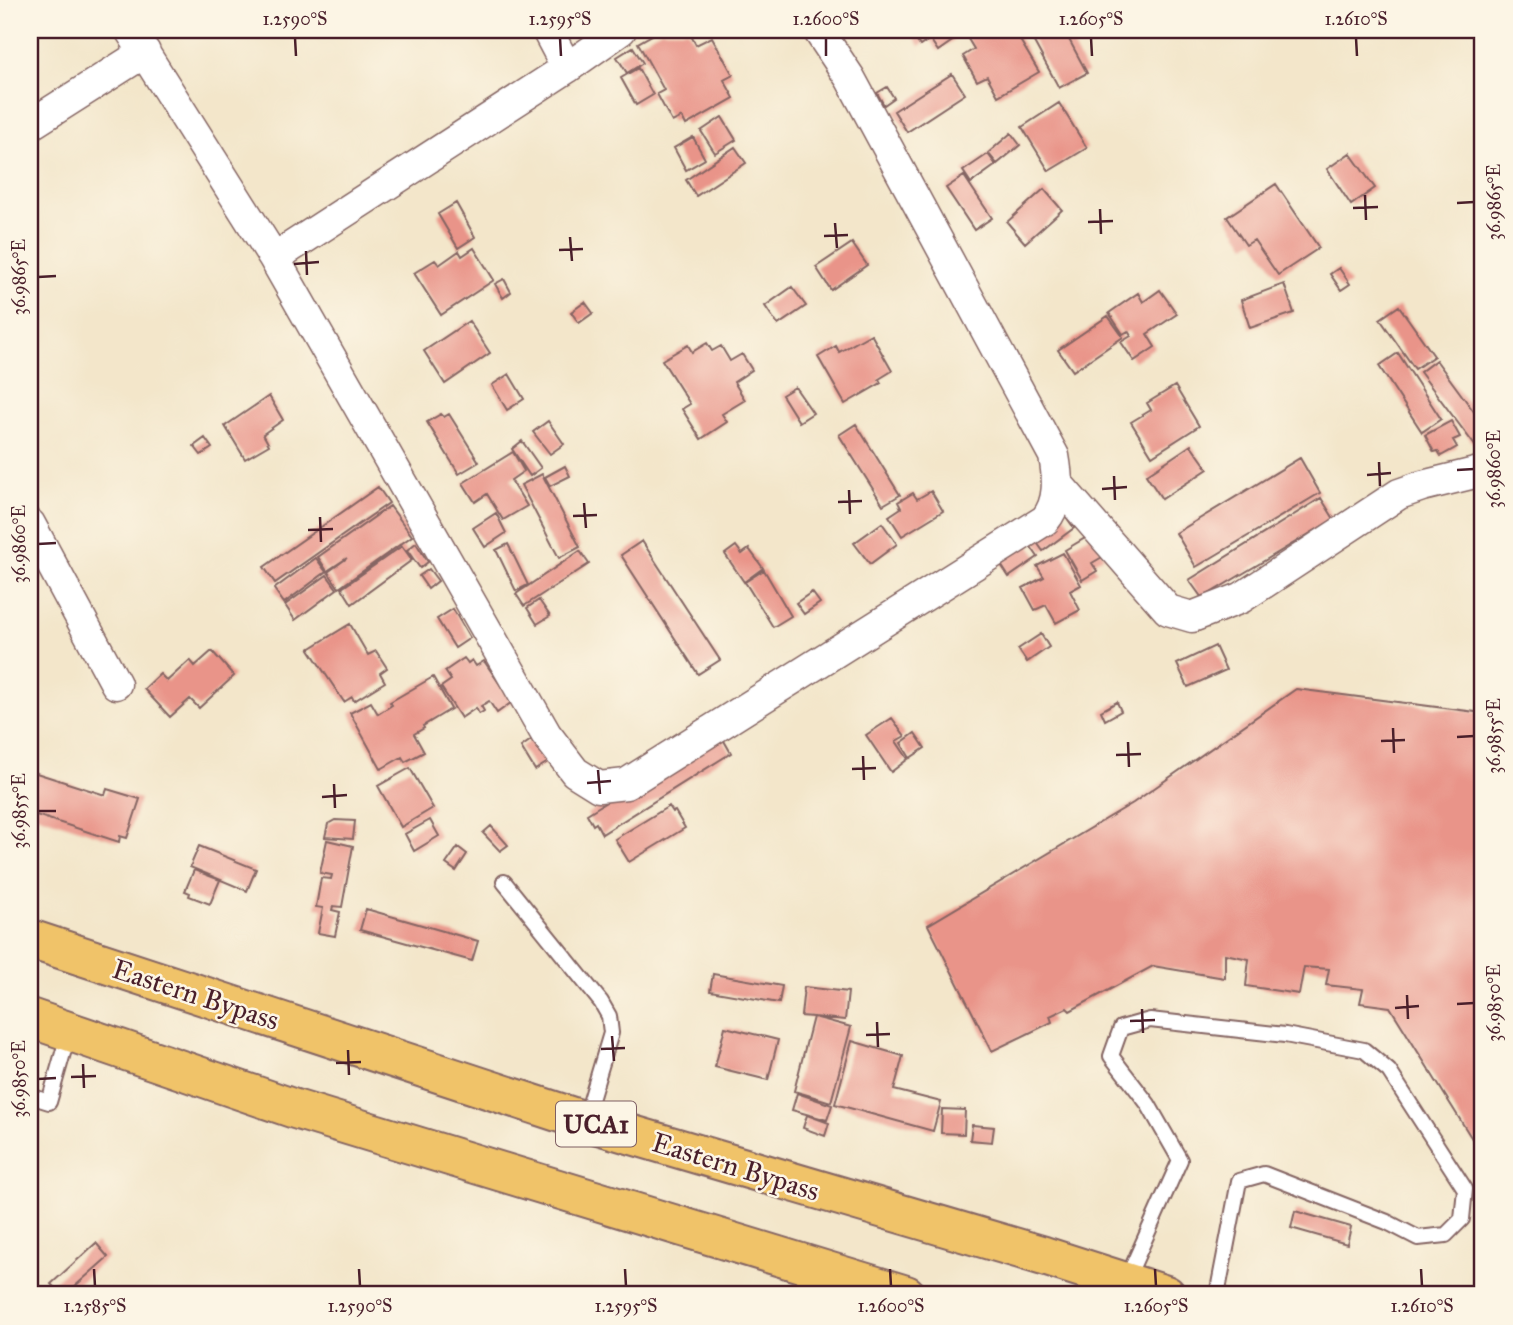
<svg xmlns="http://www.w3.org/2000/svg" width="1513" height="1325" font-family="'IM FELL Great Primer',serif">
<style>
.building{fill:#e99489}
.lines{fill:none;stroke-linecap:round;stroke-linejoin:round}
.lane-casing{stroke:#856563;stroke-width:18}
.street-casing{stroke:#856563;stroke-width:33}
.primary-casing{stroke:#856563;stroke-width:42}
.lane{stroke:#fff;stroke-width:14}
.street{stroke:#fff;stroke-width:30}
.primary{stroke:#f0c369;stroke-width:38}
.ticks{fill:none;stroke:#4a1f2b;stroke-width:2.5}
.labels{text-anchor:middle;stroke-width:5;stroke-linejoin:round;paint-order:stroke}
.shield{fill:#fcf5e5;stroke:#7f5f63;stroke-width:2}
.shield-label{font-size:26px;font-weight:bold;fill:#4a1f2b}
.street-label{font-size:28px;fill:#4a1f2b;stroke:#fcf5e5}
.neatline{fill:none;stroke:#4a1f2b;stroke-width:2.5}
.ticks-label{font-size:18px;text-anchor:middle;fill:#4a1f2b}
</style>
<rect width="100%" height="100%" fill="#fcf5e5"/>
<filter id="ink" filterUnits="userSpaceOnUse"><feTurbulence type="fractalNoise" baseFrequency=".0143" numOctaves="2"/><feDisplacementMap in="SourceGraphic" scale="14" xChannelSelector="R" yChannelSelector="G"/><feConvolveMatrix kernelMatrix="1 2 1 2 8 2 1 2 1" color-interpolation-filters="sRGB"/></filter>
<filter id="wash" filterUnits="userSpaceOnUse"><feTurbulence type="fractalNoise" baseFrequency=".00686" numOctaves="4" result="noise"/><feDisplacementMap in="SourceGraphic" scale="28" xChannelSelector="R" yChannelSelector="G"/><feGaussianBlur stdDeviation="1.57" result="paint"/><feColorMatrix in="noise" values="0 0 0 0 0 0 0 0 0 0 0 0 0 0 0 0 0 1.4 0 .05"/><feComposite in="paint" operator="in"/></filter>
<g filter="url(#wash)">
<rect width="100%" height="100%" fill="#f3e6ca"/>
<g id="blocks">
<path class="building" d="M661 30H688L696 45 712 37 733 75 724 80 734 98 686 125 682 117 672 122 657 94 664 90 638 43Z
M909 30H968L938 51 930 39 920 46Z
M973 30H1014L1039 72 998 96 987 76 977 81 963 56 974 49 965 34Z
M1031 30H1064L1087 73 1059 88 1028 31Z
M633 47 643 63 627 73 617 57Z
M638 68 653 95 636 105 621 78Z
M952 74 965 94 907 132 894 111Z
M887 87 894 98 884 105 877 93Z
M1059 103 1087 148 1049 171 1022 127Z
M722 117 736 140 715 153 701 131Z
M1011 133 1020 145 997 164 988 153Z
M693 137 705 159 686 170 674 148Z
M735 147 746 163 696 196 686 180Z
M1350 153 1375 188 1351 205 1327 169Z
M988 154 996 165 971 183 963 171Z
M964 176 992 218 974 230 946 188Z
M1276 184 1319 248 1278 275 1254 240 1246 245 1227 217Z
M1044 189 1062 210 1025 243 1007 222Z
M456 203 475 237 458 248 438 214Z
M852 243 867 265 831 290 816 267Z
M474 248 494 280 441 315 414 273 435 260 439 265 459 251 462 256Z
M1339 268 1350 284 1341 290 1330 274Z
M504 279 511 292 503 298 495 284Z
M1284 284 1294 313 1250 328 1241 300Z
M792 287 806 306 778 325 765 306Z
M1160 290 1177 314 1147 334 1155 347 1134 361 1121 342 1131 336 1128 331 1123 334 1109 313 1138 293 1143 302Z
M585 302 593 313 579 323 571 312Z
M1399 306 1434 356 1415 369 1380 319Z
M1108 316 1123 337 1073 371 1058 350Z
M469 321 490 353 445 384 424 351Z
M871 334 892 371 879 379 881 383 845 404 818 357 836 346 839 352Z
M707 343 712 351 721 346 730 361 742 354 752 370 734 382 745 400 722 414 727 422 701 439 682 409 690 404 662 360 688 345 692 352Z
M1398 353 1441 419 1422 432 1379 366Z
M1436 360 1483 424V447L1479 451 1420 372Z
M509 374 524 399 507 410 492 385Z
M1175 386 1199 426 1152 456 1131 422 1151 410 1147 403Z
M795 387 813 413 799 422 782 395Z
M269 396 283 420 263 434 269 445 245 459 225 426Z
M441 414 444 417 449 414 479 462 459 474 427 422Z
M548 421 564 444 550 454 533 432Z
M1451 421 1460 437 1453 440 1457 447 1441 456 1438 451 1434 452 1425 435Z
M856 424 900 495 883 505 839 435Z
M205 438 212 448 201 455 194 446Z
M522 441 541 468 530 476 512 449Z
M1191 445 1208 469 1162 499 1146 475Z
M513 452 524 471 511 480 527 506 503 520 487 494 475 502 463 483Z
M1300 458 1320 493 1196 567 1176 533Z
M565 466 570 476 550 486 545 477Z
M542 474 580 547 559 558 521 485Z
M378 487 389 503 275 583 264 567Z
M931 491 943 511 902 536 889 516 901 508 898 502 913 493 917 499Z
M1321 498 1334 519 1202 598 1189 580Z
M390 506 412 536 339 588 328 572 347 558 327 571 318 557Z
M496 513 506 533 485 547 473 528Z
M1064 514 1074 528 1043 551 1033 537Z
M882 523 897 544 870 564 854 543Z
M1092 534 1104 556 1092 563 1097 571 1082 580 1065 550Z
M642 541 720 660 698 674 621 555Z
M1027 541 1038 557 1009 577 998 560Z
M416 543 428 562 420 568 407 550Z
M508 544 528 585 516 591 496 550Z
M402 546 412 560 352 604 342 588Z
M736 546 742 554 749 549 763 568 744 582 725 554Z
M580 551 589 564 524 606 516 594Z
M1063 553 1081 585 1070 591 1080 610 1056 623 1046 605 1035 610 1023 588 1044 577 1037 566Z
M316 558 326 572 284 603 274 589Z
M429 569 438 581 428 589 419 576Z
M764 570 791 616 773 627 745 582Z
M327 575 337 589 295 620 285 605Z
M812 592 820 603 804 614 796 603Z
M539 600 550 616 537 624 527 608Z
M453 609 470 638 455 648 437 619Z
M350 624 368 655 376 651 387 668 380 673 385 682 354 701 352 697 344 702 309 649Z
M1041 634 1049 647 1027 662 1018 649Z
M1215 646 1226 670 1188 687 1177 664Z
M212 651 234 676 199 708 190 699 170 717 144 689 160 674 167 681 190 660 195 666Z
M464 658 468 663 472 660 476 666 484 661 512 702 497 713 489 701 481 706 484 711 479 714 476 708 461 718 441 687 451 680 445 671Z
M433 677 451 709 423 726 424 728 414 734 424 752 405 762 402 757 381 769 350 713 371 702 378 714 392 705 390 702Z
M1296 689 1483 713V1137L1474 1142 1390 1007 1360 1003 1363 989 1326 985 1329 969 1304 967 1299 994 1246 986 1249 959 1225 954V978L1153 966 1070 1011 1067 1008 1050 1016 1052 1022 992 1051 928 925 1133 803Z
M1117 702 1121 711 1105 720 1101 711Z
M892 718 905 736 896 741 908 759 891 772 866 735Z
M719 732 731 753 602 834 596 823 593 825 587 814Z
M915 733 925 748 910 758 901 743Z
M534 738 548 762 535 770 521 747Z
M410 768 433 808 401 827 378 786Z
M30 771 105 795 107 789 140 799 127 838 120 836 119 842 30 813Z
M669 806 673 812 675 811 685 828 629 862 615 839Z
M335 820 355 821 353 839 325 837 328 824Z
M430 820 439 836 414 851 405 834Z
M491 826 508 845 500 851 483 833Z
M327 840 353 846 342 907 333 906 332 910 340 912 335 936 318 933 323 908 316 907 321 878 331 879 332 875 320 873Z
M199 846 256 869 247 891 190 867Z
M458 847 467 854 456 871 446 864Z
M194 870 220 880 210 904 189 896 190 893 185 891Z
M366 909 478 941 472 961 360 930Z
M713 974 782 986 779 1003 710 991Z
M804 987 848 992 845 1020 814 1017 851 1027 831 1102 794 1091 813 1017 801 1016Z
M725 1027 778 1040 768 1080 715 1067Z
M852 1041 903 1056 894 1090 941 1102 933 1131 835 1104Z
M797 1093 832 1105 827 1120 792 1110Z
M942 1109 965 1110 964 1134 941 1133Z
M807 1115 829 1123 825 1136 803 1128Z
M972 1125 994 1127 992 1142 970 1140Z
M1295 1211 1351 1227 1347 1244 1291 1228Z
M96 1243 108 1257 65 1295H61L51 1284Z"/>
</g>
</g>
<g filter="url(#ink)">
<use href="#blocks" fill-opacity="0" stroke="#856563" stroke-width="2"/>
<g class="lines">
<g class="lane-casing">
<path id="lane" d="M504 882 601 1002 609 1016 611 1033 585 1120
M30 1096 49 1102 69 1032
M1126 1281 1180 1160 1148 1104 1111 1056 1121 1028 1150 1020 1285 1035 1364 1050 1389 1071 1465 1189 1462 1219 1446 1235 1418 1238 1387 1222 1264 1174 1239 1181 1217 1295"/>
</g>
<g class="street-casing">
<path id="street" d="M130 30 274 258 546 734 575 772 599 787 626 784 1045 520C1060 502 1058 478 1054 456L850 78 818 30
M547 30 567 68
M30 125 145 52
M274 258 567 68 621 30
M1058 484 1168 610 1192 617 1241 598 1399 494 1422 486 1483 471
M30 524 116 684"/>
</g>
<g class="primary-casing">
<path id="primary" d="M30 939 585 1121 1044 1256 1166 1295
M30 1018 295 1109 906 1295"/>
</g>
<use href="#lane" class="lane"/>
<use href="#street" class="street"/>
<use href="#primary" class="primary"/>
</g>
</g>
<path class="ticks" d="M295 38 296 56M560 38 561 56M826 38V56M1091 38 1092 56M1356 38 1357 56M1365 195 1366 220M1457 203 1474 202M1353 208 1378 207M1100 209 1101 234M1088 222 1113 221M835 223 837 248M824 236 848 235M570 237 572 261M559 250 583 249M306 251 307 275M294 264 319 262M38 277 56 276M1379 462 1380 486M1457 470 1474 469M1367 475 1391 473M1114 476 1115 500M1102 489 1127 487M849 490 850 514M838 502 862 501M584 503 586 528M573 516 597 515M320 517 321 542M308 530 333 529M38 544 56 543M1393 728 1394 753M1457 737 1474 736M1381 741 1405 740M1128 742 1129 767M1116 755 1141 754M863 756 864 780M852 769 876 768M598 770 600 794M587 783 611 781M334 784 335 808M322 797 347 795M38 811H56M1407 995 1408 1019M1457 1004 1474 1003M1395 1008 1419 1006M1142 1009 1143 1033M1130 1021 1155 1020M877 1022 878 1047M866 1035 890 1034M612 1036 614 1061M601 1049 625 1048M348 1050 349 1075M336 1063 361 1062M83 1064 84 1088M71 1077 96 1076M38 1079 56 1078M94 1269 95 1286M359 1269 360 1286M625 1269 626 1286M890 1269 891 1286M1155 1269 1156 1286M1421 1269 1422 1286"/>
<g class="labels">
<rect class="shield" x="556" y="1101.5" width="80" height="45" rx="5"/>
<g class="shield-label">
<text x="596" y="1133">UCA1</text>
</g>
<g class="street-label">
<text transform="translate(196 994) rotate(18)" y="10">Eastern Bypass</text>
<text transform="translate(736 1166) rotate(17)" y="10">Eastern Bypass</text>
</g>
</g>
<rect width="1513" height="1325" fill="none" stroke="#fcf5e5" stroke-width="77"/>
<rect x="38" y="38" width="1436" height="1248" class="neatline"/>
<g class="ticks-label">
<text x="295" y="25">1.2590°S</text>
<text x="560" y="25">1.2595°S</text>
<text x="826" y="25">1.2600°S</text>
<text x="1091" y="25">1.2605°S</text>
<text x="1356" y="25">1.2610°S</text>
<text transform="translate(1494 202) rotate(-90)" y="6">36.9865°E</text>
<text transform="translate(19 277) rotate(-90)" y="6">36.9865°E</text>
<text transform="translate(1494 469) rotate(-90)" y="6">36.9860°E</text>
<text transform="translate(19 544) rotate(-90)" y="6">36.9860°E</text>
<text transform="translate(1494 736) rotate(-90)" y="6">36.9855°E</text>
<text transform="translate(19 811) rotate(-90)" y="6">36.9855°E</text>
<text transform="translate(1494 1003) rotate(-90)" y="6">36.9850°E</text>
<text transform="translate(19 1079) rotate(-90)" y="6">36.9850°E</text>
<text x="95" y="1312">1.2585°S</text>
<text x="360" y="1312">1.2590°S</text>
<text x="626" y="1312">1.2595°S</text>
<text x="891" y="1312">1.2600°S</text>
<text x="1156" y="1312">1.2605°S</text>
<text x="1422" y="1312">1.2610°S</text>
</g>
</svg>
